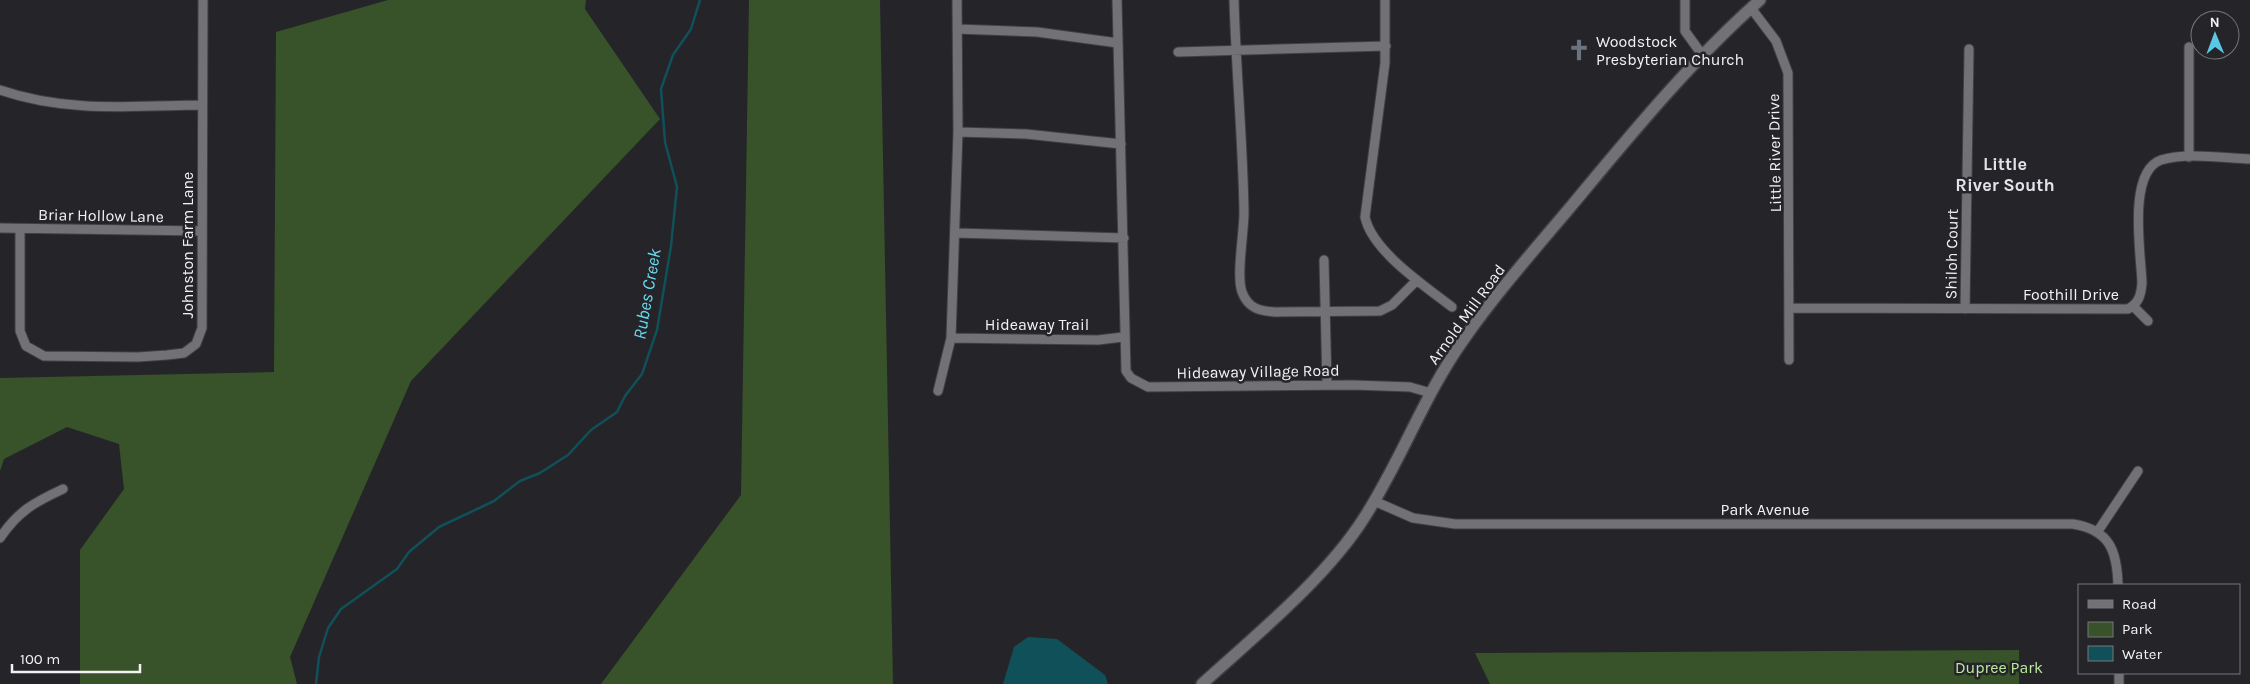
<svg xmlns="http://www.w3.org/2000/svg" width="2250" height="684" font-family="Karla,sans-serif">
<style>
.green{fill:#385229}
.water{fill:#105059}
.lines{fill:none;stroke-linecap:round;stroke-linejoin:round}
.stream{stroke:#105059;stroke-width:2.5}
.minor-casing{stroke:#404044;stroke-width:11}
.secondary-casing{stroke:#404044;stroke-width:14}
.minor{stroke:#727176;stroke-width:9}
.secondary{stroke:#727176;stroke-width:11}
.labels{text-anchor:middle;stroke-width:5;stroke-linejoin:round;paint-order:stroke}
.poi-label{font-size:16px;fill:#f2f1f4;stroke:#252529;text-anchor:start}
.street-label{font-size:16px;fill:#f2f1f4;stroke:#252529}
.park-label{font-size:16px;fill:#b9e89f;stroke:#252529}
.neighbourhood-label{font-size:18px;font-weight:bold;fill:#e3e2e8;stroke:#252529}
.water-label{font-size:18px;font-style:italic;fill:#67dbef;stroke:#252529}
</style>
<rect width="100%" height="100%" fill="#252529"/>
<path class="green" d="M388 0H586L585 9 660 119 411 381 290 657 297 684H80V550L124 489 119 444 67 427 4 459 0 471V378L274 372 276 32Z
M749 0H880L893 684H601L741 495Z
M2019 650V684H1490L1475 653Z"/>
<path class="water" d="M1028 637 1057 639 1105 675 1108 684H1003L1014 647Z"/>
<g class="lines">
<path class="stream" d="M316 684 319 657 328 628 341 609 397 569 409 552 439 527 494 501 520 481 540 473 568 455 591 430 617 412 625 396 642 374 657 330 671 246 677 187 665 142 661 89 673 55 691 29 700 0"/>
<g class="minor-casing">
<path id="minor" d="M1117 0 1126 371 1131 378 1148 387 1353 385 1410 387 1431 393
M1234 0C1236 71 1243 142 1244 213 1244 232 1236 276 1242 292 1248 308 1259 311 1275 312L1380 311 1392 305 1417 280
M1385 0V63L1365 217C1372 251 1425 286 1452 307
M1685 0V31L1703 56
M1751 8 1776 41 1788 73 1789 360
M957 29 1037 32 1118 43
M1178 52 1386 46
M0 90C66 113 134 106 202 105
M958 132 1026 134 1121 144
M2189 157V47
M0 228 201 231
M20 229V331L26 346 44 356 138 357 167 355 184 353 196 344 202 328 203 0
M955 233 1124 238
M1324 260 1327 385
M2133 306 2148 321
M1791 308 2128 309C2139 303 2141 295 2142 283 2141 254 2127 172 2161 160 2185 152 2224 158 2250 159
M1965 309 1969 49
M951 338 1098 340 1123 337
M938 391 951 338 958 132 957 0
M1374 501 1413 518 1455 524H2073C2110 530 2117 551 2118 585
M2098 531 2138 471
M0 538C18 511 35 502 63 489
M2119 673V684"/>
</g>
<g class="secondary-casing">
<path id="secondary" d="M1202 684C1255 636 1326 578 1364 518 1401 461 1424 395 1464 339 1497 292 1536 248 1573 204 1632 133 1691 61 1760 0"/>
</g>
<use href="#minor" class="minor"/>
<use href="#secondary" class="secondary"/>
</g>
<defs>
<g id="church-bare" transform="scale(1.725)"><path d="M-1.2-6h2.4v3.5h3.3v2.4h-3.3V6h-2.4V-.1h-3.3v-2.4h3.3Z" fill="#6b7280" stroke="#252529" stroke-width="2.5" paint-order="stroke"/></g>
</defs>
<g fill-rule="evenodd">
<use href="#church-bare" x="1579" y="50"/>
</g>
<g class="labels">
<g class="poi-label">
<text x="1596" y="47">Woodstock<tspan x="1596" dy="18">Presbyterian Church</tspan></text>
</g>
<g class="street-label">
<text transform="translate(1774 153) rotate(-91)" y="6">Little River Drive</text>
<text transform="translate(101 215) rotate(1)" y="6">Briar Hollow Lane</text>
<text transform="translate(187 245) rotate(-90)" y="6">Johnston Farm Lane</text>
<text transform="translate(1951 254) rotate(-89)" y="6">Shiloh Court</text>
<text x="2071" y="300">Foothill Drive</text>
<text transform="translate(1466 314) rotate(-54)" y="6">Arnold Mill Road</text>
<text x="1037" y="330">Hideaway Trail</text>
<text transform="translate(1258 371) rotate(-1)" y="6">Hideaway Village Road</text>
<text x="1765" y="515">Park Avenue</text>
</g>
<g class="park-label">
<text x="1999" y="673">Dupree Park</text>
</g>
<g class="neighbourhood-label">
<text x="2005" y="170">Little<tspan x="2005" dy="21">River South</tspan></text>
</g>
<g class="water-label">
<text transform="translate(647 294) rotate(-80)" y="6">Rubes Creek</text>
</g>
</g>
<rect x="2078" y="584" width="162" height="90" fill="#252529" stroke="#77777a"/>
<rect x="2088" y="600" width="25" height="8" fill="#727176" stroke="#77777a"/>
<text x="2122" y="609" font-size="15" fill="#f2f1f4">Road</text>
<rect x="2088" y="622" width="25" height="15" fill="#385229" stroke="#77777a"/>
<text x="2122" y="634" font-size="15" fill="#f2f1f4">Park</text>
<rect x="2088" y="646" width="25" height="15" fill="#105059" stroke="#77777a"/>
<text x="2122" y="659" font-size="15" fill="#f2f1f4">Water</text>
<g transform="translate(2215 35) rotate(359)"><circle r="24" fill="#252529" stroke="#77777a"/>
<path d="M0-4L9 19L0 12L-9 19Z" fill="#5ac8e5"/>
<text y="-8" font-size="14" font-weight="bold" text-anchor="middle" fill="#f2f1f4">N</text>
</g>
<path d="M12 664v8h128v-8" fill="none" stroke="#f2f1f4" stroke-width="2.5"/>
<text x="20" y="664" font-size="15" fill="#f2f1f4" stroke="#252529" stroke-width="4" paint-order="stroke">100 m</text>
</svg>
